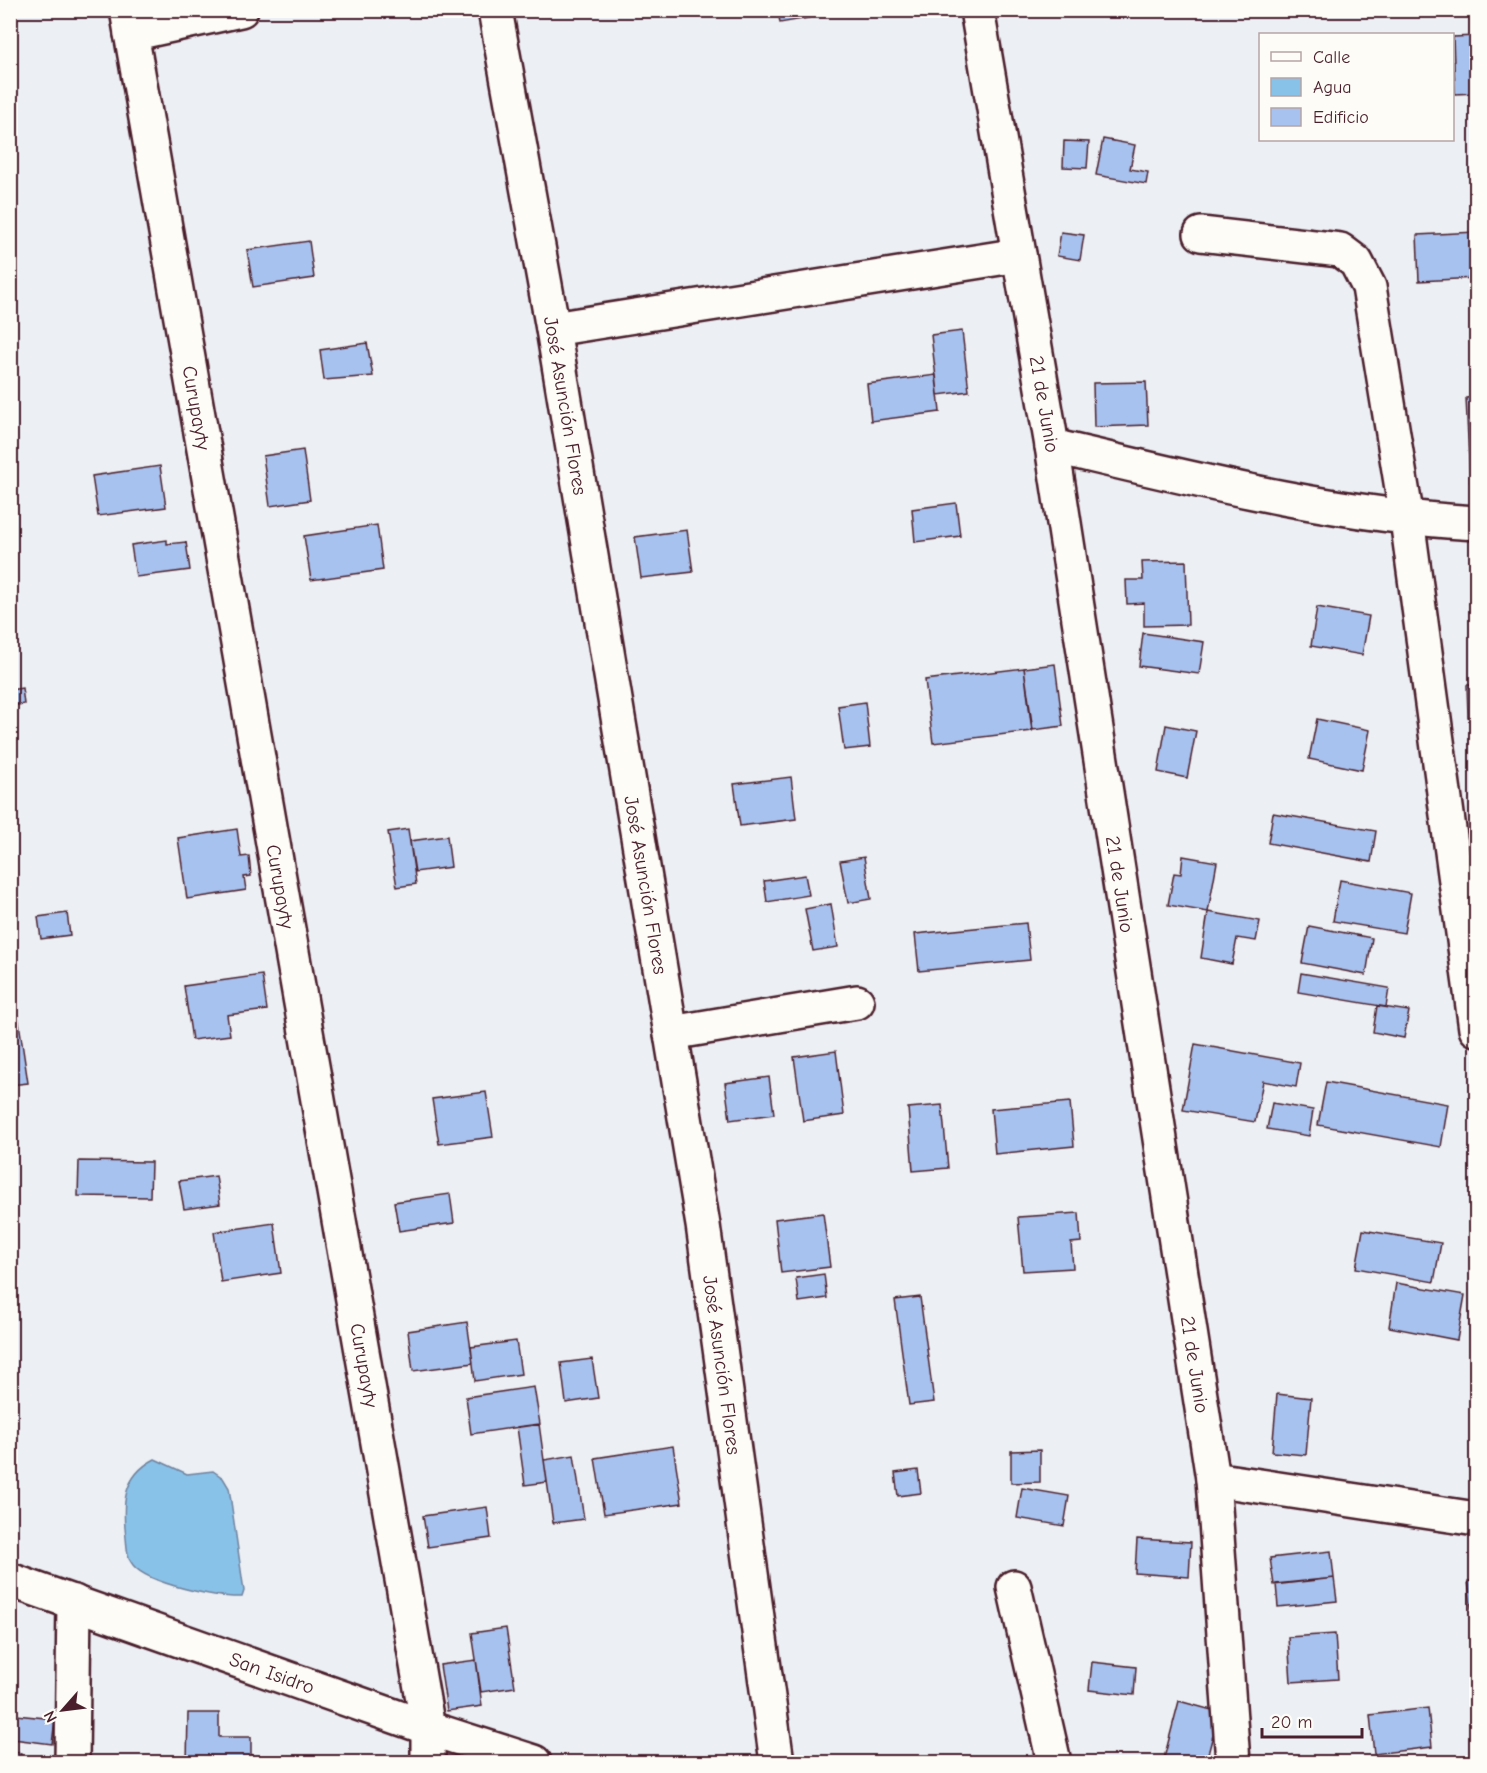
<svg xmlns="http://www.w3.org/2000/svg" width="1487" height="1773" font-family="'Comic Neue',sans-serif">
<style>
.water{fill:#89c2e8;stroke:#70819c;stroke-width:1.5}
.building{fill:#a7c2ee;stroke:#4a1f2b;stroke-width:1.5}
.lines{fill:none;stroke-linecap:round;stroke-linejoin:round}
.minor-casing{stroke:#4a1f2b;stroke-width:38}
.minor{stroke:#fdfcf7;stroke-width:33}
.labels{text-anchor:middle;stroke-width:4.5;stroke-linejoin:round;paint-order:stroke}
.street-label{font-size:20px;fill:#4a1f2b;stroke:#fdfcf7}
</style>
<rect width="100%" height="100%" fill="#ecf0f5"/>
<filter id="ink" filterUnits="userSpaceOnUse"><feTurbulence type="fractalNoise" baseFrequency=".0167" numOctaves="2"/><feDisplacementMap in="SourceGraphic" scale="12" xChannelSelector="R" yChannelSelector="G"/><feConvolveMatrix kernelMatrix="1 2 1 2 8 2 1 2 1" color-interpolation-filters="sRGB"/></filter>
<g filter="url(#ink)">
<path class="water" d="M155 1459 187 1474 213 1471 223 1478 229 1488 244 1591 242 1597C218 1598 148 1584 133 1565 127 1558 127 1547 126 1538 122 1505 122 1476 155 1459Z"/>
<path class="building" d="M778 10H807L809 18 780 23Z
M1476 36V93L1455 94 1453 37Z
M1103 139 1135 145 1130 169 1148 172 1146 184 1096 175Z
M1064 141 1089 142 1087 168 1063 167Z
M1061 232 1084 235 1080 260 1057 256Z
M1476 232V278L1419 281 1417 235Z
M309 241 314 278 253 287 247 250Z
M962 331 969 391 938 395 931 335Z
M367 343 373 376 324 380 320 350Z
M936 375 940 412 871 421 867 384Z
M1146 382 1148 425 1094 427 1093 383Z
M1476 397V482H1470L1466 398Z
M303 450 310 500 270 506 263 456Z
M160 466 166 507 98 516 92 476Z
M956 503 960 536 915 542 912 509Z
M377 525 383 570 311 580 304 536Z
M687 530 693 572 641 578 635 537Z
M167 540V544L186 542 190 570 136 577 131 545Z
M1186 561 1188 625 1144 626V603L1127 604 1126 580H1143L1142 562Z
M1317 607 1369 616 1362 655 1311 646Z
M1143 633 1204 642 1199 674 1139 666Z
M1055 664 1063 726 1033 730 1024 668Z
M1024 668 1032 731 933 743 925 680Z
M1467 685H1476V716L1468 717Z
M22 688 24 704 10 706V690Z
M865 702 870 747 844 750 838 706Z
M1317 719 1370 730 1362 770 1309 759Z
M1166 725 1196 731 1187 778 1158 772Z
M791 777 796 819 740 826 734 784Z
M1273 813 1376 831 1371 862 1268 843Z
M237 829 241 857 249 856 251 876 244 877 246 890 187 899 178 838Z
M408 829 416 884 397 887 388 832Z
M447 836 451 867 415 872 410 841Z
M1183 856 1217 862 1208 912 1168 905 1174 873 1181 874Z
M864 857 871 899 848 903 840 861Z
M805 875 809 895 767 902 764 881Z
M1340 880 1411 893 1404 933 1333 921Z
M831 904 838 947 813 951 805 909Z
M1208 912 1260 921 1256 941 1237 938 1232 964 1201 958Z
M67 913 70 935 41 939 38 917Z
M1026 923 1030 960 919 971 915 934Z
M1309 926 1372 938 1366 975 1302 963Z
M1301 973 1389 988 1386 1007 1298 992Z
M262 975 267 1010 227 1015 230 1035 192 1040 184 986Z
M1377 1006 1409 1011 1404 1038 1373 1032Z
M18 1016 28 1083 10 1085V1017Z
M1195 1044 1300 1063 1296 1087 1263 1081 1255 1122 1183 1110Z
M836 1051 844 1115 803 1121 794 1057Z
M769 1077 774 1114 730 1120 725 1083Z
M1326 1082 1448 1104 1441 1147 1318 1125Z
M486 1092 493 1137 439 1144 432 1099Z
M1070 1102 1074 1146 995 1154 991 1109Z
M1272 1103 1313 1110 1309 1136 1267 1129Z
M942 1105 948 1168 913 1171 908 1108Z
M79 1161 151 1162 150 1197 78 1196Z
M216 1176 220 1204 184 1209 179 1181Z
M450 1194 454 1223 399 1231 394 1202Z
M823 1213 830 1267 781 1273 775 1219Z
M1079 1213 1081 1242 1071 1243 1073 1268 1023 1271 1018 1217Z
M274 1223 281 1273 221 1282 214 1232Z
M1363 1230 1441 1243 1434 1282 1356 1268Z
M824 1274 827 1298 799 1302 796 1278Z
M1396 1283 1465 1295 1457 1340 1389 1327Z
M920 1297 934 1402 909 1405 895 1300Z
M467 1322 473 1363 413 1371 408 1331Z
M516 1341 521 1374 475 1381 471 1347Z
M592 1359 598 1398 566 1403 561 1363Z
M534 1387 540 1424 471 1434 466 1397Z
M1277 1394 1311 1398 1306 1455 1272 1452Z
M539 1424 547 1482 525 1485 517 1427Z
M673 1446 682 1503 604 1514 595 1458Z
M1040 1450V1482L1011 1483V1451Z
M574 1455 584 1519 553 1523 544 1460Z
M918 1470 921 1493 898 1496 895 1473Z
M1022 1488 1069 1496 1064 1526 1017 1518Z
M487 1507 491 1538 428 1547 423 1516Z
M1137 1539 1191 1542 1189 1577 1135 1573Z
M1331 1551 1334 1578 1274 1585 1270 1558Z
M1334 1578 1337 1601 1278 1607 1276 1584Z
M1468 1581H1476V1642H1475Z
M506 1628 515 1687 481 1692 472 1633Z
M1335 1634 1338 1679 1291 1682 1288 1637Z
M476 1660 482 1706 447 1711 440 1665Z
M1092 1662 1136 1667 1134 1695 1089 1690Z
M1476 1691V1732H1473L1469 1692Z
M1179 1701 1219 1712 1206 1762H1163Z
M1428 1708 1432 1747 1374 1754 1370 1715Z
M188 1713H219V1737H251V1762H187Z
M16 1715 55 1719 52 1744 13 1739Z
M10 1751 21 1753 20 1762H10Z"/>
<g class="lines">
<g class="minor-casing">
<g id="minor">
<path id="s1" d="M127 10 428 1728V1762"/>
<path id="s2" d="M495 10 553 329 703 1225 777 1762"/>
<path id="s3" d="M977 10 1052 446 1213 1479 1233 1762"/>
<path d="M131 34 241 10"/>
<path d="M1201 234 1340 250 1356 262 1369 287 1407 519 1476 1029"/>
<path d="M553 329 1019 255"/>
<path d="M1052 446C1192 479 1332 515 1476 523"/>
<path d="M671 1033 857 1002"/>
<path d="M1213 1479 1476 1519"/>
<path id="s4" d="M10 1580 428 1728 534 1762"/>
<path d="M1014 1587 1054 1762"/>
<path d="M72 1762 74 1602"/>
</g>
</g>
<use href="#minor" class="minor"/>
</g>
</g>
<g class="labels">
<g class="street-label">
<text dy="7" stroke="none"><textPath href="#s3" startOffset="400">21 de Junio</textPath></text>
<text dy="7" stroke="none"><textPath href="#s2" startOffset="402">José Asunción Flores</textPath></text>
<text dy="7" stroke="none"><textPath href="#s1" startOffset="404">Curupayty</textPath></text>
<text dy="7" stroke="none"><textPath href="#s3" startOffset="886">21 de Junio</textPath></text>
<text dy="7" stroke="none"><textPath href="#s2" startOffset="888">José Asunción Flores</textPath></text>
<text dy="7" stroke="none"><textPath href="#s1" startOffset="890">Curupayty</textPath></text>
<text dy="7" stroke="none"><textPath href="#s1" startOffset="1376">Curupayty</textPath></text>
<text dy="7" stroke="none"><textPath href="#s2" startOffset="1374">José Asunción Flores</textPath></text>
<text dy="7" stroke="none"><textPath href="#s3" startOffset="1372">21 de Junio</textPath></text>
<text dy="7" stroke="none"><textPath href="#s4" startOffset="278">San Isidro</textPath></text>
</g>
</g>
<rect width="1487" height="1773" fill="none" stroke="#fdfcf7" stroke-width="36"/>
<rect x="18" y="18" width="1451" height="1737" fill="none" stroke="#4a1f2b" stroke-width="2" filter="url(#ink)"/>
<rect x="1259" y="33" width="195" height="108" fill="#fdfcf7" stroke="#b5a4a5" stroke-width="1.5"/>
<rect x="1271" y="52" width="30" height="9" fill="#fdfcf7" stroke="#b5a4a5" stroke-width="1.5"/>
<text x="1313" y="63" font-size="18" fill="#4a1f2b">Calle</text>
<rect x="1271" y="78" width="30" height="18" fill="#89c2e8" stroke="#b5a4a5" stroke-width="1.5"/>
<text x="1313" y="93" font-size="18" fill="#4a1f2b">Agua</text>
<rect x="1271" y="108" width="30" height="18" fill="#a7c2ee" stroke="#b5a4a5" stroke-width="1.5"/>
<text x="1313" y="123" font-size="18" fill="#4a1f2b">Edificio</text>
<g transform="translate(63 1710) rotate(242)" stroke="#fdfcf7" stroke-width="4.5" paint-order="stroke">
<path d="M0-4.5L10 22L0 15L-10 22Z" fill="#4a1f2b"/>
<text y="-9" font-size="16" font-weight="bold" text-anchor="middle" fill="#4a1f2b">N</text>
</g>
<path d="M1262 1728v9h100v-9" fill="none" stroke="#4a1f2b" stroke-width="3"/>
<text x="1271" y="1728" font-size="18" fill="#4a1f2b" stroke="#fdfcf7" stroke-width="4.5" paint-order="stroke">20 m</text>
</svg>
